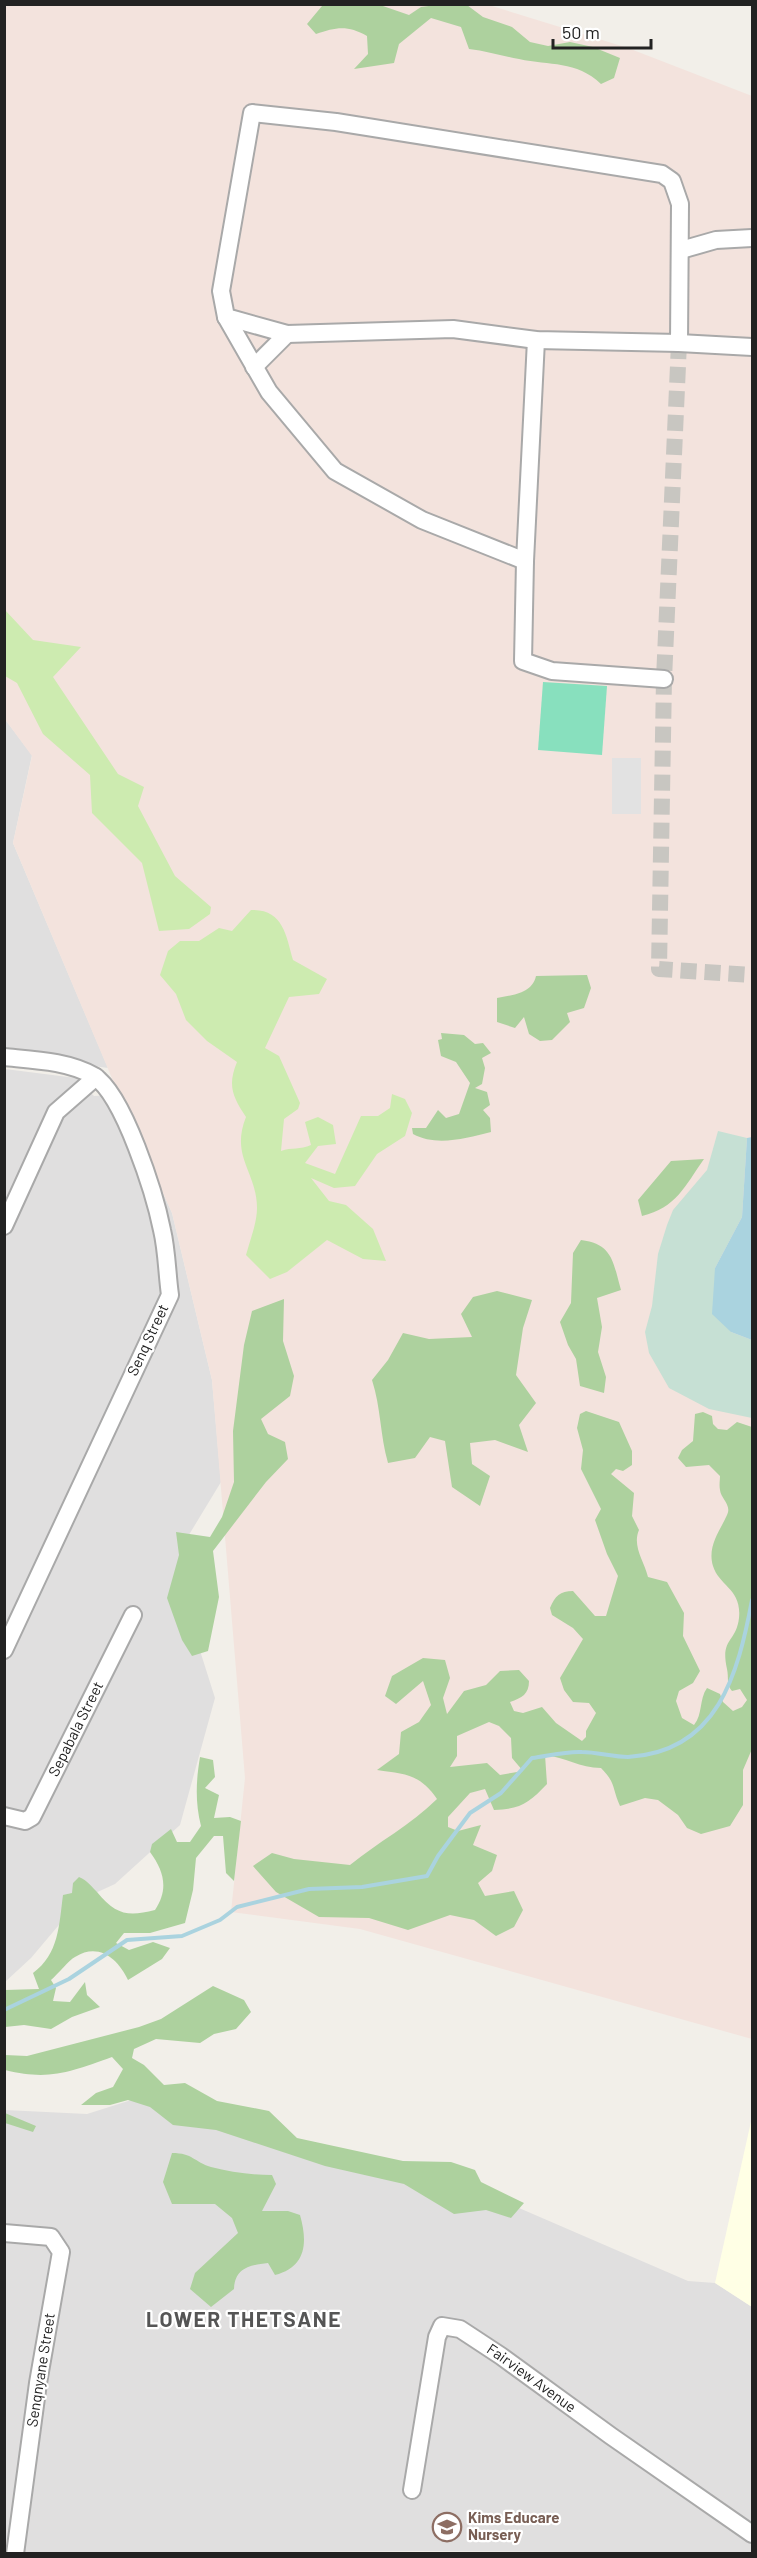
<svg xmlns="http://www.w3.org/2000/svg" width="757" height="2558" font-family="Barlow,sans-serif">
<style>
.residential{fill:#e0dfdf}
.education{fill:#ffffe5}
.military{fill:#f3e3dd}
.grass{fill:#cdebb0}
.forest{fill:#add19e;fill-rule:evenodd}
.wetland{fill:#c6e0d4}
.pitch{fill:#88e0be}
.parking{fill:#e2e2e2}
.water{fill:#aad3df}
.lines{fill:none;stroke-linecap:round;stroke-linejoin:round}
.stream{stroke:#aad3df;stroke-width:4}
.minor-tunnel{stroke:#c8c6c1;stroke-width:16;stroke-dasharray:16 8;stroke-linecap:butt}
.minor-casing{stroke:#a9a9a9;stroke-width:20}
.minor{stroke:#fff;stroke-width:16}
.labels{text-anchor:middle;stroke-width:4.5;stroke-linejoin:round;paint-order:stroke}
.street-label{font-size:15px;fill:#222;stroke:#fff}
.education-label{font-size:15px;font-weight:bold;fill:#785e54;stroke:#fff;text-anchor:start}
.district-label{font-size:21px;font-weight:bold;letter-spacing:1.5px;fill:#555;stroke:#fff}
</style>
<rect width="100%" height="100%" fill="#f2efe9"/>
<path class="residential" d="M4 718 32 755 13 843 108 1068 5 1053Z
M5 1069 76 1078 94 1096 119 1095 172 1213 212 1380 221 1482 184 1543 196 1638 215 1698 180 1825 115 1884 80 1900 31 1958 5 1982Z
M144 2096 496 2198 688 2281 715 2283 752 2307V2553L419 2551 5 2554V2110L87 2114Z"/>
<path class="education" d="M752 2117V2307L715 2283Z"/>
<path class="military" d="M4 5H489L628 48 752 96V2039L360 1929 231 1912 245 1778 212 1380 172 1213 119 1095 13 843 32 756 4 718Z"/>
<path class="grass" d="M5 610 33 640 81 647 53 677 118 774 144 787 138 806 175 876 211 907 210 914 189 929 159 931 142 863 92 813 90 775 43 734 17 683 5 676Z
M251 910C283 909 286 935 293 960L327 979 319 994 289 997 265 1048 279 1056 300 1103 298 1109 284 1119 281 1151C292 1147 300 1150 311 1145L305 1122 318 1117 333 1125 336 1144 318 1146 305 1163 335 1174 361 1116H378L390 1108 392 1094 405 1099 412 1113 405 1136 377 1154 355 1186 334 1188 311 1178 329 1201 346 1205 373 1229 386 1261 363 1259 327 1240 287 1272 270 1279 246 1255C250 1240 257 1223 257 1208 257 1172 230 1157 246 1117 233 1097 227 1086 237 1062L207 1041 186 1020 176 994 160 975 168 951 180 941H199L219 928 232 931Z"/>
<path class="forest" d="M333 4 380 5 409 15 421 7 436 5H467L483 17 512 27 530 42 548 46 570 42 593 47 620 58 614 78 601 84C576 60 550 66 519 59 502 56 487 51 469 49L461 27 431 18 399 44 394 63 354 69 368 54 367 36C348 25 336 27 316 34L307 24 322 6Z
M587 975 591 988 584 1008 567 1013 570 1022 552 1040 540 1041 529 1034 524 1017 515 1028 497 1022V998C512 995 532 994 536 976Z
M441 1033 464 1035 475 1044 483 1043 491 1053 482 1058 485 1068 482 1084 475 1088 487 1092 490 1105 483 1110 490 1118 491 1132C466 1138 437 1147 413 1134L412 1128H426L438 1110 446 1118 459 1114 470 1083 456 1062 441 1056 438 1040 442 1039Z
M704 1159C685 1186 676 1208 642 1216L638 1200 671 1161Z
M581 1240C613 1244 613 1262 621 1290L597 1298 602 1327 598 1352 606 1377 604 1393 580 1386 576 1359 568 1345 560 1322 571 1303 573 1253Z
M497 1291 532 1300 523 1328 516 1375 536 1403 519 1425 528 1452 495 1440 470 1443 472 1464 490 1476 480 1506 452 1487 445 1441 430 1437 415 1458 388 1463C380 1435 381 1408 372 1380L388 1360 403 1333 429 1339 472 1337 461 1314 473 1297Z
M284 1299 283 1341 294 1376 290 1396 261 1419 268 1434 285 1442 288 1459 266 1482 213 1551 219 1597 208 1651 192 1656 182 1640 167 1598 179 1555 176 1532 210 1537 222 1517 234 1482 233 1431 244 1345 252 1311Z
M586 1411 619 1422 632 1451V1465L623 1471 616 1469 611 1474 634 1493 632 1516 639 1530C632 1546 644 1561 648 1577L667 1582 684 1613 683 1636 700 1671 693 1683 679 1691 676 1701 682 1718 694 1725C703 1714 699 1699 707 1688L720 1694 723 1702 733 1711 742 1707 747 1700 740 1689 732 1691C726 1684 729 1678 727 1669 720 1638 736 1643 739 1618 742 1589 719 1586 713 1566 707 1546 720 1531 727 1515 732 1505 721 1499 720 1490 719 1485 720 1480 720 1476L709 1465 686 1467 678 1458 682 1450 693 1441 695 1414 703 1412 712 1416 713 1424 718 1429 727 1430 737 1422 752 1427V1749L743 1770V1805L730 1826 701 1834 687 1828 678 1815 658 1800 645 1798 620 1806C612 1788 616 1783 601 1768 580 1768 565 1757 545 1755L547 1784C529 1803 521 1809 494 1810L485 1789 470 1793 448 1817V1827L458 1831 481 1825 473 1845 497 1855 492 1871 478 1883 485 1896 514 1891 523 1910 514 1927 496 1936 474 1920 450 1915 408 1930 369 1918 319 1917 276 1892 253 1866 272 1853 294 1859 350 1865C378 1842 411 1825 437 1799 420 1774 405 1774 377 1770L399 1754 401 1732 419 1722 431 1705 423 1681 396 1704 385 1696 392 1676 423 1658 445 1660 450 1678 443 1698 447 1714 464 1691 486 1685 500 1671 519 1670 529 1681C529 1694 522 1698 510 1702L514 1711 523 1713 542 1707 556 1723 582 1741 586 1737V1731L596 1713 589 1703 573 1702 564 1690 560 1678 583 1639 573 1628 552 1615 550 1608C555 1596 560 1591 573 1591L595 1616H606L618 1576 607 1554 595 1520 601 1509 581 1469 583 1450 577 1428 580 1414ZM489 1722 499 1726 511 1738 512 1758 523 1771 500 1775 487 1763 450 1767 457 1756V1736Z
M200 1757 213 1760 215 1777 205 1788 219 1795 214 1818 230 1817 241 1821 234 1881 226 1873 223 1836H214L196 1858 193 1890 185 1923 150 1933H124L116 1943 129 1950 153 1942 170 1948 162 1959 128 1980C118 1959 99 1942 75 1957 69 1960 58 1974 51 1980L56 1988 53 2001 70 2002 85 1982 87 1995 100 2007 72 2017 51 2029 24 2025 5 2027V1990L39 1989 33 1973C59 1954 59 1925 63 1895L72 1893 73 1883 79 1877C88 1881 90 1885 97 1892 116 1915 128 1917 155 1910 169 1889 164 1871 150 1852L152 1844 171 1829 177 1842H190L201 1826C195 1802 196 1781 200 1757Z
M213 1986 244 2000 251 2012 236 2029 214 2034 200 2043 156 2039 134 2049 132 2058 144 2065 164 2085 185 2083 217 2101 269 2111 297 2138 403 2161 451 2162 475 2170 481 2182 524 2203 511 2218 486 2210 454 2214 404 2184 325 2166 216 2130 173 2125 150 2107 128 2100 110 2105H81L96 2093 113 2087 123 2069 112 2057C70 2072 49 2081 5 2070V2055L27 2056 139 2027 161 2019Z
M5 2113 36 2126 33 2132 5 2123Z
M172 2153C193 2153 194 2162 211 2167 230 2172 252 2175 272 2175L276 2184 262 2211H288L300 2215C308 2243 306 2267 275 2275L268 2263C249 2265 235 2268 234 2289L211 2307 190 2289 195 2273 238 2233 232 2218 215 2204H172L163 2182Z"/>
<path class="wetland" d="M718 1131 747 1138 742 1217 715 1268 731 1332 752 1340V1418L709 1409 669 1388 649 1353 645 1332 652 1306 658 1254 667 1225 673 1210 707 1170Z"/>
<path class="pitch" d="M543 682 607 686 602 755 538 750Z"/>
<path class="parking" d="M612 758H641V814H612Z"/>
<path class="water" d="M752 1137V1340L731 1332 712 1314 715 1268 742 1217 747 1138Z"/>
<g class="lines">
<path class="stream" d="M4 2010 69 1979 127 1940 182 1936 220 1920 237 1907 309 1889 362 1887 427 1876 438 1856 470 1813 501 1793 532 1758C548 1756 566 1751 582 1752 597 1752 613 1757 628 1757 718 1752 738 1674 752 1600"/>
<path class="minor-tunnel" d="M679 343 664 679 659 969 752 975"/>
<g class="minor-casing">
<g id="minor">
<path d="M252 113 336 122 662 174 672 181 680 204 679 343 536 340 453 329 287 334 226 317 221 291Z"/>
<path d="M681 250 716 240 752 238"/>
<path d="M226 317 269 392 335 471 422 520 525 561"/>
<path d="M536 340 525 561 523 661 552 671 664 679"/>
<path d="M679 343 752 347"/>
<path d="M254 367 287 334"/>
<path d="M4 1057C34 1060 68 1061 94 1076 124 1095 155 1195 162 1230 167 1251 167 1274 170 1295L4 1650"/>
<path d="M4 1226 56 1112 96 1077"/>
<path id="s1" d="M4 1816 25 1821 32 1817 133 1615"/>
<path d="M4 2233 51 2237 61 2252 38 2383 15 2554"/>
<path id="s2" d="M412 2490 437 2337 442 2326 460 2329 501 2356 611 2436 752 2534"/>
</g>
</g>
<use href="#minor" class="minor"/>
</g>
<defs>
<g id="school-ring" transform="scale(1.5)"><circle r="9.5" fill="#fff" stroke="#8d6e63" stroke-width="1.5"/><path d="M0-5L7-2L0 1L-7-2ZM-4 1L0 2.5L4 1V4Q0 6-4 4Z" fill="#8d6e63"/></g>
</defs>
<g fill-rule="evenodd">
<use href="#school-ring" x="447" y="2527"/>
</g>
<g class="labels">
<g class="street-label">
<text transform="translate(148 1340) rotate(-65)" y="5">Senq Street</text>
<text dy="5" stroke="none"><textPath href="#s1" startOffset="128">Sepabala Street</textPath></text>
<text transform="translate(41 2370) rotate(-81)" y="5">Senqnyane Street</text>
<text dy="5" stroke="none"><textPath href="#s2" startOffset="272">Fairview Avenue</textPath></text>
</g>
<g class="education-label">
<text x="468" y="2523">Kims Educare<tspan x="468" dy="17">Nursery</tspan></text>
</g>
<g class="district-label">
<text x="244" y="2327">LOWER THETSANE</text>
</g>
</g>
<rect width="757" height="2558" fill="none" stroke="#222222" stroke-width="12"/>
<path d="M553 39v9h98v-9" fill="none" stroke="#222222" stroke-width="3"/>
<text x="562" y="39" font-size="18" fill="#222222" stroke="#ffffff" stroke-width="4.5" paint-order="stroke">50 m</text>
</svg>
